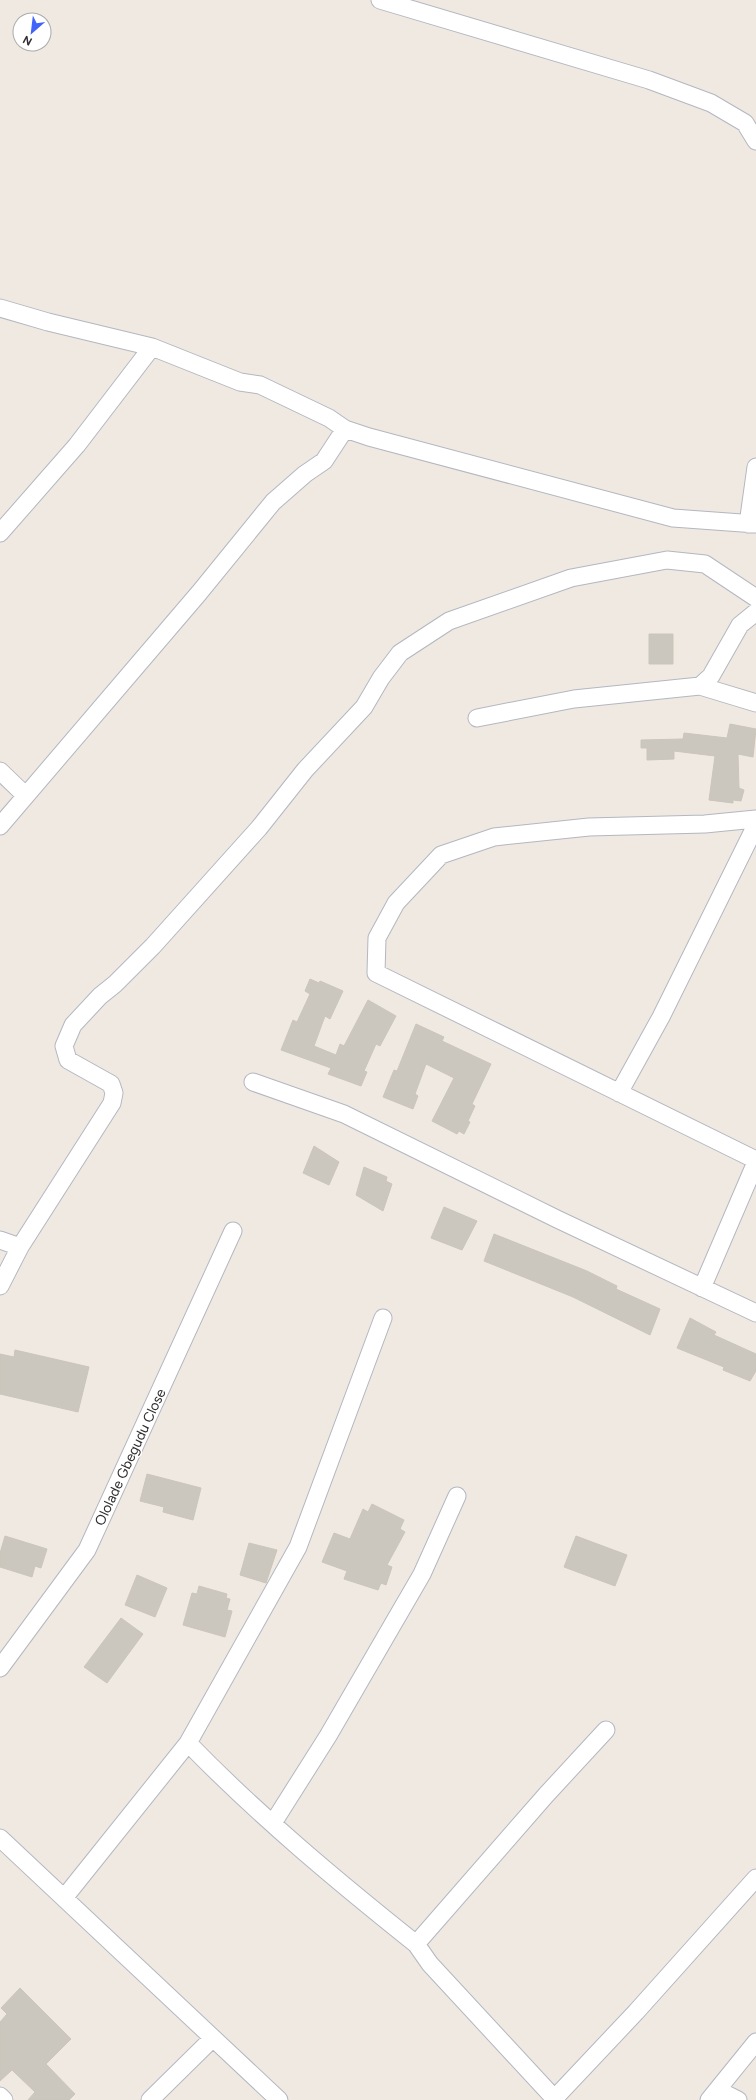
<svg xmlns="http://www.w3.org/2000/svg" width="756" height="2100" font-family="Figtree,sans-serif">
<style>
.building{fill:#cbc7bf;stroke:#cbc5ba}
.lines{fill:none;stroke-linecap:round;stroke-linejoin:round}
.minor-casing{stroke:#b4b7c1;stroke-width:19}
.minor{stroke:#fff;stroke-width:17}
.labels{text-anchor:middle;stroke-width:3;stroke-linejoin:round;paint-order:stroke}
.street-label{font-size:14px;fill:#2e2e2e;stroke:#fff}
</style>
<rect width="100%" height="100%" fill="#efe9e1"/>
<path class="building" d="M649 634H673V664H649Z
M730 724 756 729 753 757 738 754 739 788 744 790 741 801 733 800V803L709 800 715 756 674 751V759L647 760V748H641V740L683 739 684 733 727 738Z
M310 979 319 983 320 981 343 991 330 1019 325 1016 314 1046 336 1055 340 1044 344 1046 368 1000 396 1016 380 1046 376 1044 364 1071 367 1072 361 1086 328 1074 331 1068 281 1050 293 1020 297 1022 310 994 305 991Z
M416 1024 444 1037 442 1041 491 1064 472 1104 475 1106 468 1121 470 1122 464 1134 459 1131 457 1134 432 1121 454 1078 426 1064 415 1094 418 1096 413 1109 383 1097 394 1070 397 1071Z
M314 1146 339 1162 329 1185 303 1173Z
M364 1167 387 1177 386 1181 392 1184 383 1211 356 1195Z
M444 1207 477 1221 462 1250 431 1238Z
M494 1234 587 1271 617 1286 616 1289 660 1309 650 1335 573 1297 484 1261Z
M690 1318 716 1332 714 1335 756 1354V1371L750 1381 723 1370 724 1367 677 1348Z
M15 1350 89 1367 78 1412 0 1394V1354L14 1357Z
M147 1474 201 1488 193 1520 163 1512 164 1507 140 1501Z
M372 1504 404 1520 400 1529 405 1532 387 1565 392 1567 386 1585 381 1583 378 1590 344 1579 347 1571 322 1562 334 1533 350 1539 363 1509 368 1512Z
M5 1536 47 1549 41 1568 35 1566 32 1577 0 1567V1553Z
M576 1536 627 1555 615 1586 564 1567Z
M249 1543 277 1550 266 1583 240 1575Z
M137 1575 167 1588 155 1617 125 1605Z
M199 1586 227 1594 226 1598 230 1599 227 1610 232 1611 225 1637 183 1625 192 1593 197 1594Z
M121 1618 143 1634 107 1683 84 1667Z
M20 1988 71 2039 46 2064 75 2094 69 2100H28L35 2092 12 2070 0 2081V2022L7 2014 1 2008Z"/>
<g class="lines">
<g class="minor-casing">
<path id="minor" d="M380 0 649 80 711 103 745 123 756 141
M0 308 48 322 152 347 240 382 260 385 329 418 345 429 369 437 673 518 756 524
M748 524 756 467
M0 533 77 445 152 347
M700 686 711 676 740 625 756 612
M477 718 574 699 700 686 756 703
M0 771 25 795
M756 819 705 824 589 827 494 837 441 855 396 903 377 938 376 973 756 1160
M0 826 199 593 273 502 305 474 324 461 345 429
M253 1082 344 1114 557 1219 756 1313
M619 1093 661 1017 756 825
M0 1240 20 1247
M0 1286 20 1247 112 1103 114 1093 111 1084 68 1060 64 1046 73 1025 100 996 115 984 153 946 259 828 305 770 364 707 381 678 400 653 449 621 571 578 667 560 705 564 756 598
M702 1288 756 1162
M0 1668 87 1550 233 1231
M188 1743C259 1816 337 1881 416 1944
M273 1823 328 1736 422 1574 457 1496
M0 1838 279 2100
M64 1898 188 1743 298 1547 383 1318
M718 2090 738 2100
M0 2096 4 2100
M554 2098 430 1964 416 1944 546 1795 606 1730
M150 2100 213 2038
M553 2100 636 2012 756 1878
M709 2100 756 2042"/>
</g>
<use href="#minor" class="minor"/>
</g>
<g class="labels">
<g class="street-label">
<text transform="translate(130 1457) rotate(-65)" y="5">Ololade Gbegudu Close</text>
</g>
</g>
<g transform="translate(32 32) rotate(208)"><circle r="19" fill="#ffffff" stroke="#ababab"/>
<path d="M0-3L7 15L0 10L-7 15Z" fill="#4264fb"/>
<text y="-6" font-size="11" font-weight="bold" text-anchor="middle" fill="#2e2e2e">N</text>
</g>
</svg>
